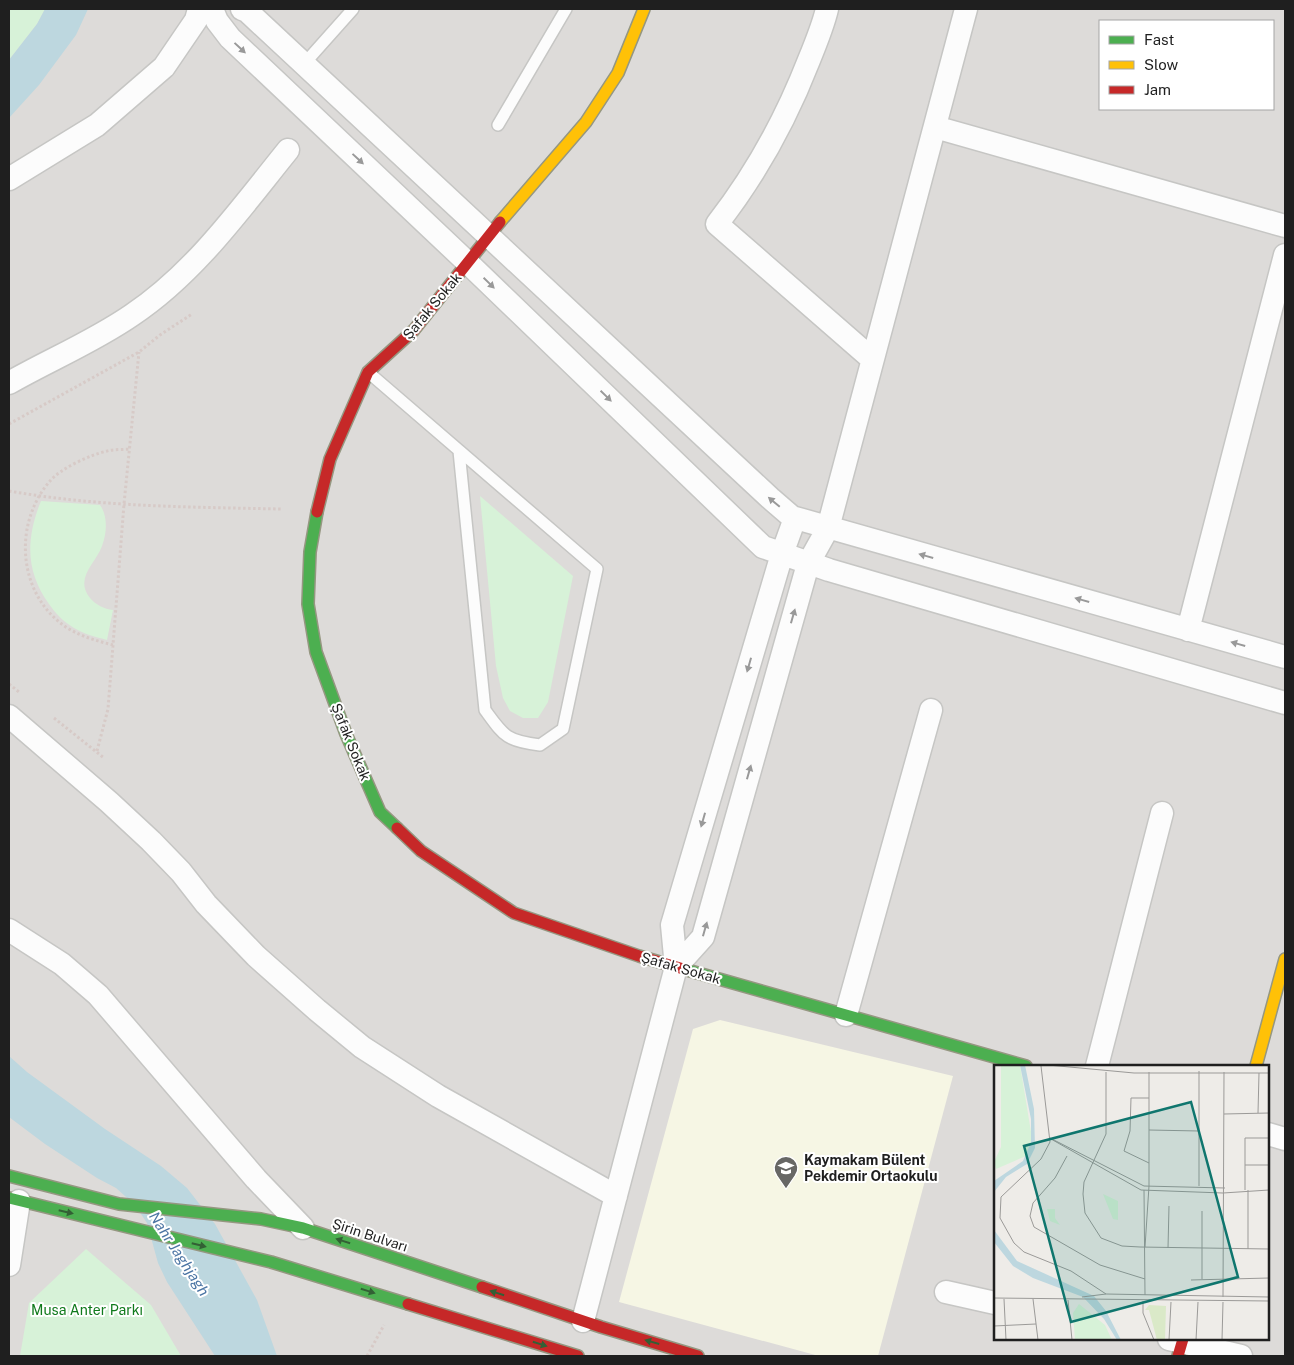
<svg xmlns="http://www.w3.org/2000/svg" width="1294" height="1365" font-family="'Public Sans',sans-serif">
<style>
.residential{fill:#dddbd9;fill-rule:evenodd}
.education{fill:#f6f6e4}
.park{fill:#d7f2d8}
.water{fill:#bdd7df}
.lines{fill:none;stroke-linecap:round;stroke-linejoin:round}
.lane-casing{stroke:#c6c6c4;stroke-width:14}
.street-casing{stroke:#c6c6c4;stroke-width:25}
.fast-casing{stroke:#959781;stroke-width:14}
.slow-casing{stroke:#959781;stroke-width:14}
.jam-casing{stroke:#959781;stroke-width:14}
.path{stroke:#d7cac7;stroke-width:3;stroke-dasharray:2.5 2.5;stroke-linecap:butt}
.lane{stroke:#fcfcfc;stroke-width:11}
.street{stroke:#fcfcfc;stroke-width:22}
.fast{stroke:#4caf50;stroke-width:11}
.slow{stroke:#ffc107;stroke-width:11}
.jam{stroke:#c62828;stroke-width:11}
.oneway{fill:#999}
.oneway2{fill:#336035}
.labels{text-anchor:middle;stroke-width:4;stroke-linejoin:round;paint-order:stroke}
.street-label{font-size:14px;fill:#1f1f1f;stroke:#fff}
.poi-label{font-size:14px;font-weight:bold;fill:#1f1f1f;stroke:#fff;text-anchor:start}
.park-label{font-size:14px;fill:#107a1c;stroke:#fff}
.water-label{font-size:15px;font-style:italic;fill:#4c75a4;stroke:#fff}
.inset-road{fill:none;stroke:#9b9a98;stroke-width:1}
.view{fill:#0f766e;fill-opacity:0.15;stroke:#0f766e;stroke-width:2.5}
.inset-edge{fill:none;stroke:#1f1f1f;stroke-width:2.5}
</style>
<rect width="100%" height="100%" fill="#eeece8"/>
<path class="residential" d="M9 9H1285V1356H9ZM1100 21H1273V109H1100ZM995 1066H1268V1339H995Z"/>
<path class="education" d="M720 1020 953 1076 878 1356H819L619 1302 693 1029Z"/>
<path class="park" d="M9 9H45L37 24 9 60Z
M480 496 573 576 548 702 538 718H523L510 711 503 698 496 666Z
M41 501 100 505C108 516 107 533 102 546 96 563 74 578 90 598 96 605 104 609 113 610L107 640C96 637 84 634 74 628 64 622 55 613 49 604 25 571 26 538 41 501Z
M86 1249 151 1305 181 1356H20L29 1303Z"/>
<path class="water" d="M45 9H88L76 35 39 85 9 118V60L37 24Z
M9 1056 27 1072 105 1129 161 1166 187 1188 215 1224 257 1300 277 1356H215L167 1282 158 1263 147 1223 135 1205 116 1188 97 1178 45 1144 9 1117Z"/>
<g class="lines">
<g class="lane-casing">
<path id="lane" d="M304 64 353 9
M498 125 566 9
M368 372 597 569 563 729 540 745C506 741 504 736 485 710L459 451"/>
</g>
<g class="street-casing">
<path id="street" d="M212 9 217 21 230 38 468 263 763 547 829 570 1285 703
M242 9 247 11 770 498 792 517 1285 657
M827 9C823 26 816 43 809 60 786 119 756 174 717 224L872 359
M935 127 1285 226
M9 179 97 125 164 67 196 20 199 9
M9 383C49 360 93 342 132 315 195 273 241 208 288 150
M1188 630 1285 255
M9 716 109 802 151 841 181 872 206 904 256 956 317 1010 362 1047 438 1096 616 1196
M9 930 62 964 98 995 256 1179 303 1228
M676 967 703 937 808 564 828 528 966 9
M846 1015 931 710
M1097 1066 1162 813
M1268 1134 1285 1139
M9 1265 19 1201
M946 1292 995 1303
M583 1321 676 967 672 925 782 554 795 518
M1169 1339 1241 1356"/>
</g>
<g class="fast-casing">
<path id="fast" d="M317 512 310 552 308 604 316 652 346 734 380 812 397 828
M687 970 1026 1066
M9 1176 119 1204 261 1219 303 1228 482 1287
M9 1198 271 1262 408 1304"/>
</g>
<g class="slow-casing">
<path id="slow" d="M500 222 586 122 618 73 644 9
M1256 1066 1285 959"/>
</g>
<g class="jam-casing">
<path id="jam" d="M317 512 330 459 368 372 414 330 500 222
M397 828 421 851 514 913 639 956 687 970
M482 1287 601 1327 698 1356
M408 1304 578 1356
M1178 1356 1183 1339"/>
</g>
<path class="path" d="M9 424 139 352 160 335 192 314
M9 491C99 507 190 507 281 509
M113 645C94 640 74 635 58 621 17 586 15 521 50 481 61 468 90 455 107 451 114 449 122 450 129 449
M9 684 19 692
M54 718 104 758
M97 751 108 709 124 504 139 352
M367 1356 384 1325"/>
<use href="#lane" class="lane"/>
<use href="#street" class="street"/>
<use href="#fast" class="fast"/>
<use href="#slow" class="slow"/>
<use href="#jam" class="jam"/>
</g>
<defs><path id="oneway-solid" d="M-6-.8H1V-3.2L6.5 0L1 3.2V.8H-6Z" transform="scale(1.25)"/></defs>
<g class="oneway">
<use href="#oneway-solid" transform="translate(240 48) rotate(43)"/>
<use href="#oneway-solid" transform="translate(358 159) rotate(43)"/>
<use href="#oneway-solid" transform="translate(489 283) rotate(44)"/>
<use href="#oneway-solid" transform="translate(606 396) rotate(44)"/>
<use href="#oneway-solid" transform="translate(774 502) rotate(-140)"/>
<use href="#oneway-solid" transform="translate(926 556) rotate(-164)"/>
<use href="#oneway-solid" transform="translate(1082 600) rotate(-164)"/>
<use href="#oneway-solid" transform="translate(793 616) rotate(-74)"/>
<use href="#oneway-solid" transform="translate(1238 644) rotate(-164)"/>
<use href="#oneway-solid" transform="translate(749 665) rotate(106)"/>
<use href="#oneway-solid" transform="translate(749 772) rotate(-74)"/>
<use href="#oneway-solid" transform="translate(703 820) rotate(106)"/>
<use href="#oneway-solid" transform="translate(705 929) rotate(-74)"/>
</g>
<g class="oneway2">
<use href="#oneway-solid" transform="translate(66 1212) rotate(13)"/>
<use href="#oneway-solid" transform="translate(343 1241) rotate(-162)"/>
<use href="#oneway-solid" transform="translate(199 1245) rotate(14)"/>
<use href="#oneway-solid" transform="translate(368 1291) rotate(17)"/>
<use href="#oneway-solid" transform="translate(497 1293) rotate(-162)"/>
<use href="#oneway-solid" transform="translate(652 1342) rotate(-164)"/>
<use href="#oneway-solid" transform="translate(540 1344) rotate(17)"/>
</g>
<defs>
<g id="school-pin" transform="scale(1.25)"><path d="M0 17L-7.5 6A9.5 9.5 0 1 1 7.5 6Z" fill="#676765" stroke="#fff"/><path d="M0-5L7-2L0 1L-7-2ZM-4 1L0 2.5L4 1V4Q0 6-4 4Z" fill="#fff"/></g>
</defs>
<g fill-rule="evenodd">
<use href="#school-pin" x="786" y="1168"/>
</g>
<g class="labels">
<g class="street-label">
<text transform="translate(432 306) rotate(-50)" y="5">Şafak Sokak</text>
<text transform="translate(351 742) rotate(68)" y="5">Şafak Sokak</text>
<text transform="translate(681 968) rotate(16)" y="5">Şafak Sokak</text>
<text transform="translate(370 1235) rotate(18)" y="5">Şirin Bulvarı</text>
</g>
<g class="poi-label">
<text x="804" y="1165">Kaymakam Bülent<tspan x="804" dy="16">Pekdemir Ortaokulu</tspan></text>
</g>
<g class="park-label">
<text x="87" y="1315">Musa Anter Parkı</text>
</g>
<g class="water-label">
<text transform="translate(179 1254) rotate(57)" y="5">Nahr Jaghjagh</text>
</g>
</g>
<g transform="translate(994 1065)">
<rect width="275" height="275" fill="#eeece8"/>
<path d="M155 240 172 241 171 275H163L155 245H151Z" fill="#dae9c8"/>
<path d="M7 0H26L38 73 32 91 2 104 0 97 7 82ZM109 129 124 136V155L119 154ZM53 144H61V153L66 160 56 156ZM85 239 111 260 118 275H81L79 248Z" fill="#d7f2d8"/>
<path d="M26 0H31L40 44 41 83 33 99 12 112 0 127V116L29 96 37 77V54ZM0 165 23 196 100 231 112 246 127 275H123L110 254 89 232 39 213 19 201 0 177Z" fill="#bdd7df"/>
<path class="inset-road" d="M54 0 140 8H275M47 1 56 77 47 94 7 132 6 153 20 178 30 187 77 206 112 229M205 6V121M112 7V69L90 117 89 129 91 148 107 173 128 181 146 182 275 184M155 33H137L136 66 130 86 155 98M264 48 265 8M230 49 275 48M155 65 205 66M56 73 150 121 231 123M57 74 147 125 229 128 275 125M73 91 61 113 39 138 36 151 40 162 106 200 151 214M251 100H275M150 125 151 230M251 125V73H275M254 125V184M208 146V214M151 182 155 121V7M174 183 175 141M197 215 275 213M88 232 112 229 275 232M229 232 230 7M0 233 275 236M10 234 12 275M39 234 44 275M74 235 78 275M149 236V248L160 275M0 261 42 259M175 275 177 237M202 275 204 237M228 275 229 237"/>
<path class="view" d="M197 37 244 212 77 257 30 81Z"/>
<rect width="275" height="275" class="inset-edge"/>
</g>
<rect width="1294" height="1365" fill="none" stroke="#1f1f1f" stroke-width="20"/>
<rect x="1099" y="20" width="175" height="90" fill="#ffffff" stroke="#a5a5a5"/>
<rect x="1109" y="36" width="25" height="8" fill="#4caf50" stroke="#a5a5a5"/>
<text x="1144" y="45" font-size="15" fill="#1f1f1f">Fast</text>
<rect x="1109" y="61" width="25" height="8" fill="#ffc107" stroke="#a5a5a5"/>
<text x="1144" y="70" font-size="15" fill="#1f1f1f">Slow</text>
<rect x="1109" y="86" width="25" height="8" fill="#c62828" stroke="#a5a5a5"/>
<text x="1144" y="95" font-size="15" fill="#1f1f1f">Jam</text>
</svg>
